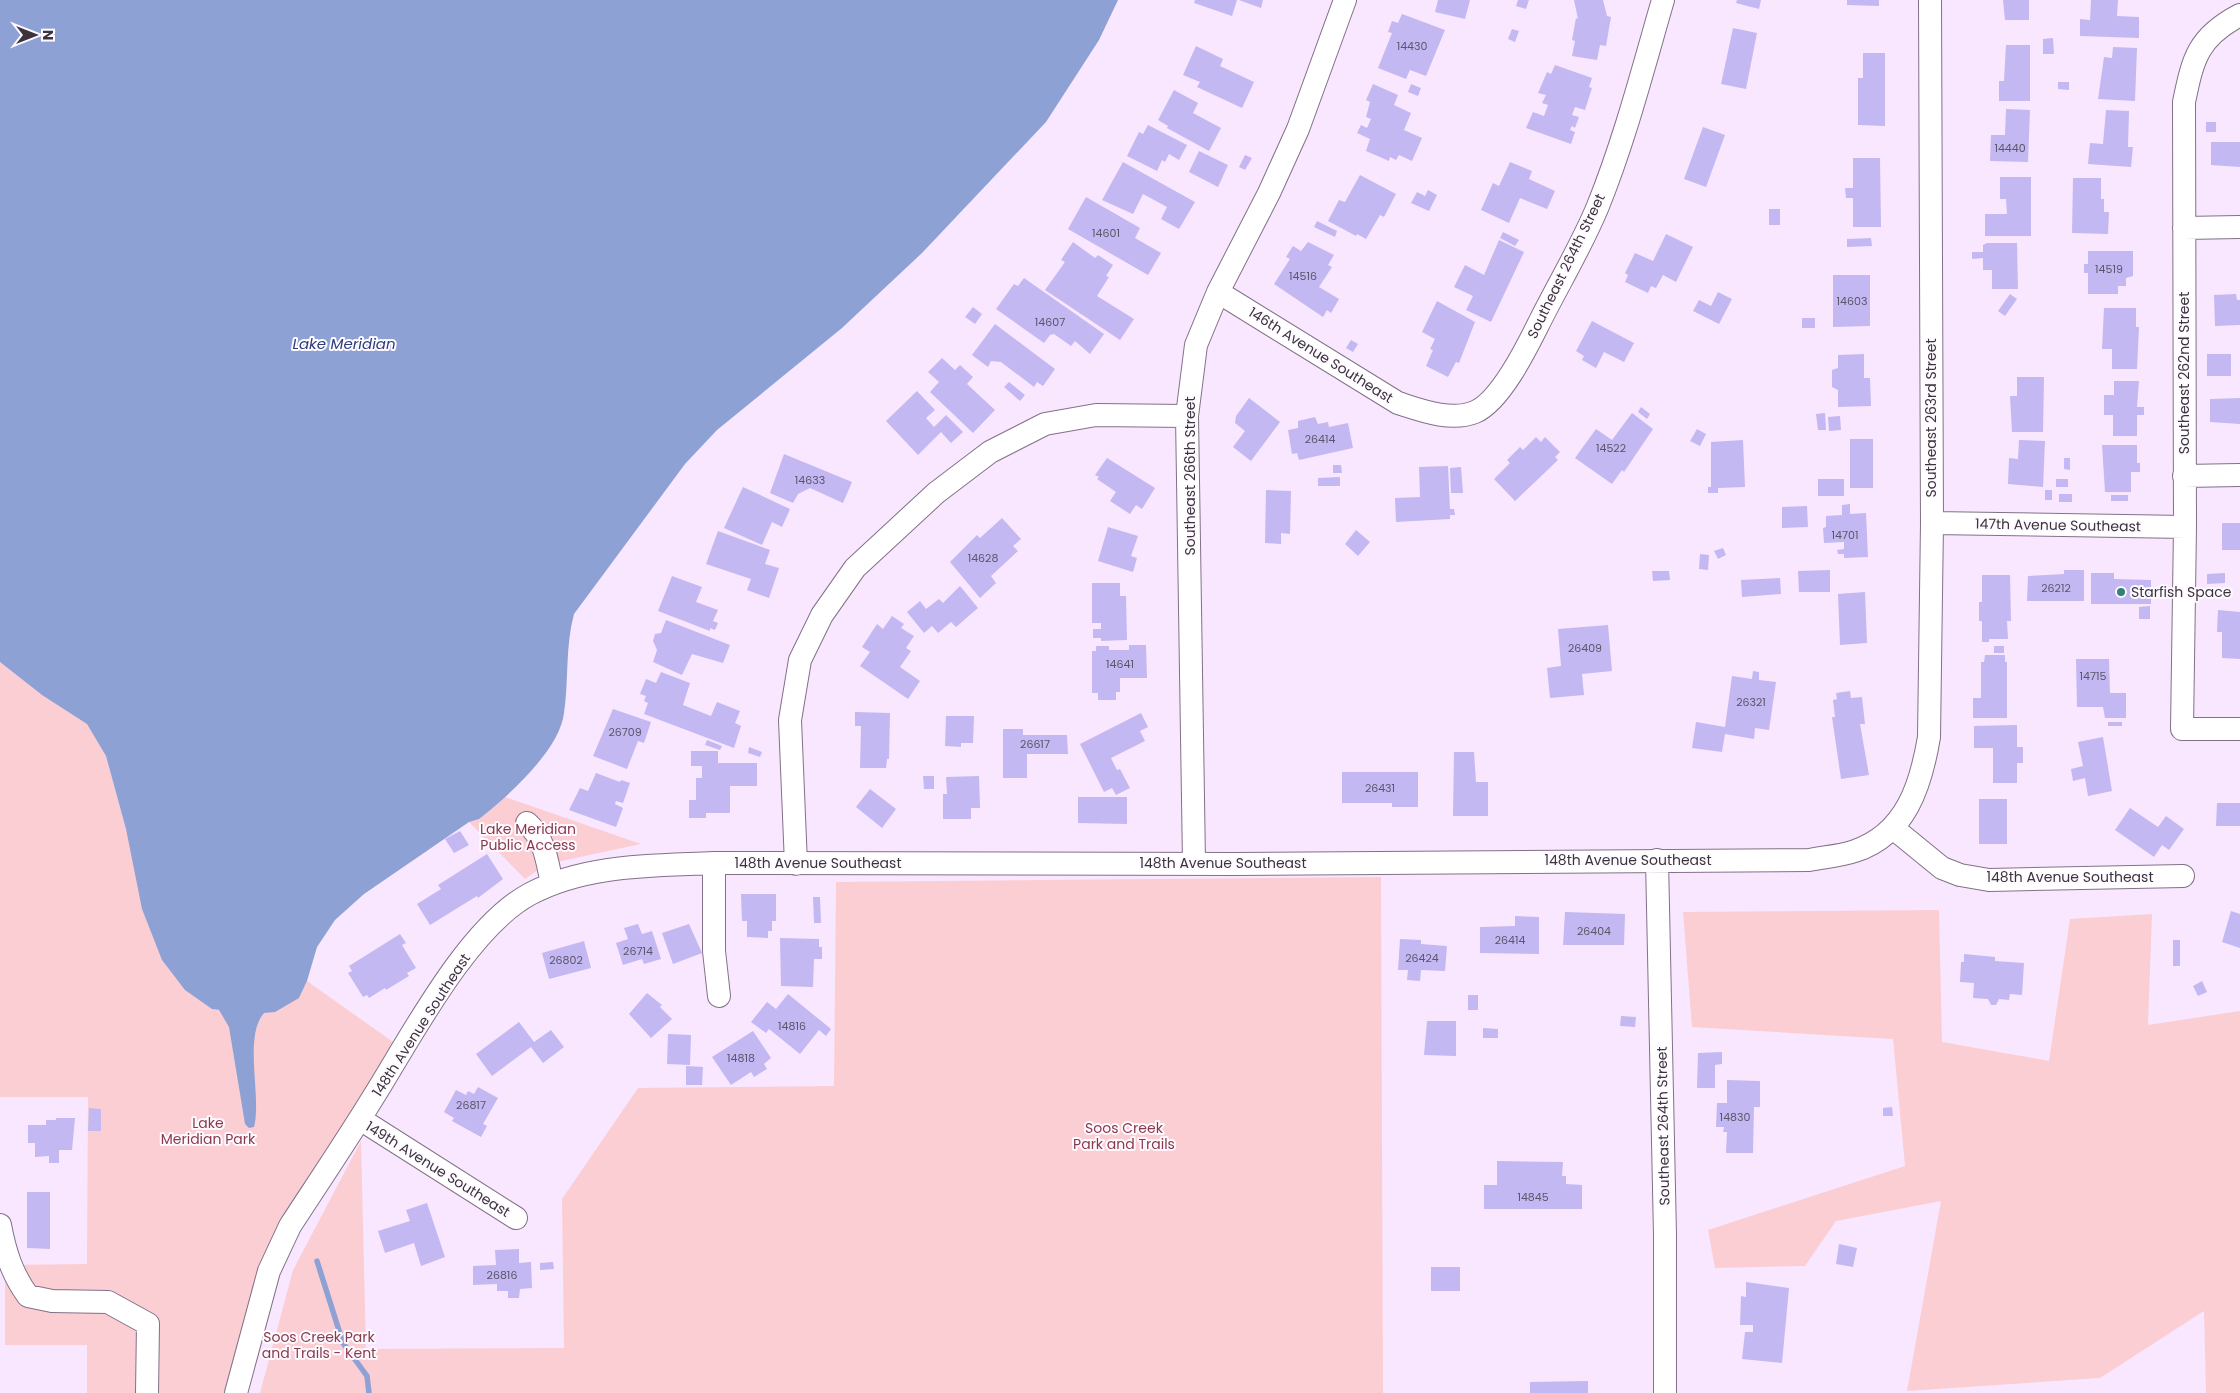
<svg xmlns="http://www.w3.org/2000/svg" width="2240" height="1393" font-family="Poppins,sans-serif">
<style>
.green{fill:#fbced4}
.water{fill:#8da1d5}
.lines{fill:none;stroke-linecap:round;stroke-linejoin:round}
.stream{stroke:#8da1d5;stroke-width:5.5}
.building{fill:#c3b8f1}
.minor-casing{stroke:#827187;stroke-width:24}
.minor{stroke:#fff;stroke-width:22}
.poi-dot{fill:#357e7c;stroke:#fefaff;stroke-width:2}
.labels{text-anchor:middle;stroke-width:4;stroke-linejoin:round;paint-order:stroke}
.number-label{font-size:11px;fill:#5d556a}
.street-label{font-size:14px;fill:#3b343d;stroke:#fefaff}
.poi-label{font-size:14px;fill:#3b343d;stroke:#fefaff;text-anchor:start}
.park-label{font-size:14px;fill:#893a4b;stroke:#fefaff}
.water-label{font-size:15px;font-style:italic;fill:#2a3d7c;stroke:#fefaff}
</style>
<rect width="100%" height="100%" fill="#f9e7ff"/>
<path class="green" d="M0 662 42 695 87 723 106 756 126 829 212 1009 247 1015 299 998 307 981 403 1049 290 1227 236 1393H87V1345H5V1265L87 1264 88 1097H0Z
M505 797 641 844 547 864 525 879 469 822 479 818Z
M1381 877 1383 1393H260L293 1270 361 1141 366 1349 564 1348 562 1199 638 1088 834 1086 836 882Z
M1939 910 1942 1042 2049 1061 2070 919 2152 914 2148 1025 2240 1011V1393H2206L2204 1311 2100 1378 1907 1391 1941 1201 1836 1221 1805 1266 1715 1268 1708 1230 1905 1166 1893 1039 1692 1027 1683 912Z"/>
<path class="water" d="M0 0H1118L1099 40 1046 122 922 253 842 328 717 430 685 464 574 614C565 647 569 680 564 713 560 750 507 797 479 819L469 822 364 894 335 920 317 947 307 981 299 998 275 1012 264 1013C243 1037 262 1097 254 1127L249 1128 245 1124 229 1027 219 1010 212 1009 185 990 162 960 142 909 126 829 106 756 87 724 42 695 0 662Z"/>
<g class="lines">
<path class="stream" d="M317 1261 343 1343 367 1376 369 1393"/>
</g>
<path class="building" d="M1195 0H1237L1232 16 1194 3Z
M1239 0H1263L1261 8Z
M1438 0H1470L1465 19 1435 12Z
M1518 0H1529L1526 9 1516 6Z
M1574 0H1603L1607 16 1611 17 1606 46 1600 45 1597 60 1572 56 1575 41 1572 40 1576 18 1578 19Z
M1737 0H1761L1759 9 1736 3Z
M1847 0H1879V6L1847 5Z
M2003 0H2029V20H2005Z
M2091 0H2118L2117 16 2139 17V38L2080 36V19L2090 20Z
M1402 14 1445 30 1426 76 1410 70 1406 79 1378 68 1392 33 1388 32 1392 21 1398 23Z
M1733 28 1757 33 1746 89 1721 84Z
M1512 29 1519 31 1515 42 1508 39Z
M2053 38 2054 54H2043V39Z
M2006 45H2030V101H1999V81H2004Z
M1196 46 1223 59 1220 66 1254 82 1242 108 1197 87 1200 82 1183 75Z
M2113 47 2137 48 2135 101 2098 99 2104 57 2112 58Z
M1863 53H1885V126L1858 125V78H1863Z
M1555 65 1592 78 1589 87 1592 88 1585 110 1575 107 1572 115 1579 117 1575 128 1572 126 1570 130 1575 132 1571 144 1526 128 1533 112 1544 116 1548 105 1542 103 1546 95 1538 93 1547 72 1551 74Z
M2058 82H2069V90L2058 89Z
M1373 84 1398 95 1394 105 1411 113 1404 130 1422 138 1412 161 1399 155 1396 160 1390 157 1389 161 1366 151 1370 139 1357 133 1361 125 1367 128 1371 119 1366 117 1370 102 1366 100Z
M1411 84 1421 88 1418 96 1408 92Z
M1174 90 1198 103 1193 113 1221 128 1209 151 1167 128 1168 126 1158 120Z
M2006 109 2030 110 2028 162 1990 161 1991 135H2005Z
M2106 110 2129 111 2128 147H2133L2131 167 2088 164 2090 143 2103 144Z
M2206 122H2216V132H2206Z
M1148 125 1187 145 1179 160 1169 154 1165 162 1162 160 1157 171 1127 156 1139 132 1143 134Z
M1703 127 1725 135 1706 187 1684 179Z
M2211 142H2240V167L2211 165Z
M1199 151 1228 165 1218 187 1189 172Z
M1245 155 1252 158 1245 170 1239 167Z
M1853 158H1880L1881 227H1853V198H1846L1845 188H1853Z
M1123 162 1195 202 1179 229 1161 219 1167 207 1143 194 1133 214 1102 200Z
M1510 162 1532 171 1529 179 1555 191 1547 209 1520 198 1509 223 1481 210 1493 183 1499 186Z
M1360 175 1396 194 1384 217 1380 215 1366 239 1357 234 1356 236 1328 221 1339 200 1345 202Z
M2000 177H2031V236H1985V214H2007L2006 199H2000Z
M2073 178H2101V199H2104V212H2109L2108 234 2072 233Z
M1428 190 1437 195 1429 211 1411 203 1417 192 1425 196Z
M1086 197 1140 228 1135 238 1161 253 1148 275 1068 229Z
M1769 209H1780V225H1769Z
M1317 221 1337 231 1335 237 1314 227Z
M1503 232 1519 240 1515 246 1500 238Z
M1666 234 1693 247 1676 282 1663 275 1656 288 1651 286 1648 293 1625 282 1628 275 1625 273 1635 253 1653 261Z
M1871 238 1872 246 1847 247V239Z
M1499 240 1524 252 1491 322 1466 310 1473 296 1454 287 1465 265 1484 275Z
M1073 242 1095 258 1098 255 1113 265 1106 276 1109 277 1097 296 1134 319 1120 340 1045 290 1065 262 1061 260Z
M1308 242 1334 255 1328 265 1332 267 1319 287 1339 299 1331 313 1327 310 1323 317 1274 284 1290 259 1286 257 1293 246 1301 251Z
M1987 243H2017L2018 289H1992V270H1983V258L1972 259V252H1983V245Z
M2088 251H2133V276L2126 278V286H2118V294H2088V273H2084V264H2088Z
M1833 275H1870V326L1833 327Z
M1024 278 1104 334 1090 354 1075 341 1071 346 1054 334 1050 335 1044 343 996 309 1014 284 1018 286Z
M1718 292 1732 299 1719 324 1693 311 1699 300 1711 306Z
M2010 294 2017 299 2005 316 1998 311Z
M2236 294 2237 300H2240V325L2215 326 2214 295Z
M1437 301 1475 322 1459 363 1456 362 1448 377 1426 366 1433 350 1430 349 1435 339 1422 332Z
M973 307 982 314 975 324 965 317Z
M2104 308H2136V327H2139L2137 369H2112V349H2102Z
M1802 318H1815V328H1802Z
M1592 321 1634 343 1624 362 1604 352 1596 368 1582 360 1584 356 1576 351Z
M995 324 1055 369 1043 386 1037 382 1034 387 1001 362 991 361 988 367 972 355Z
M1351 340 1358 344 1353 352 1346 348Z
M1864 354V378H1870L1871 406 1838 407V390L1832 387V370L1838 368V355Z
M2207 354H2231V376H2207Z
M942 358 955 370 960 365 973 377 967 384 995 410 973 433 930 392 939 382 928 372Z
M2017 377H2044L2043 432H2012L2010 396H2017Z
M2114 381H2139L2137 407H2144V415H2137V436H2113V415H2104V395H2114Z
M1009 382 1025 395 1020 401 1004 387Z
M917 391 935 410 926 418 934 427 946 415 963 432 951 443 941 432 918 455 886 421Z
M1249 398 1280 422 1251 461 1233 447 1245 431 1235 423 1236 416Z
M2240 398V424L2210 422V399Z
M1641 407 1650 414 1647 419 1638 412Z
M1632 413 1653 429 1624 472 1622 470 1612 484 1575 458 1596 429 1612 440Z
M1825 413 1826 430H1818L1816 414Z
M1840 416 1841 430 1829 431 1828 417Z
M1315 417 1318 424 1328 422 1329 427 1348 423 1353 448 1299 460 1297 453 1292 454 1288 430 1298 428V421Z
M1697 429 1706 434 1700 446 1690 441Z
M1536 437 1541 442 1545 437 1560 452 1555 457 1558 460 1515 501 1494 479 1510 463 1507 460 1520 447 1523 450Z
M1850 439H1873V488H1850Z
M1743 440 1745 487 1718 488V493H1708V487H1711V442Z
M2019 440 2045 441 2043 487 2008 484 2009 458 2018 459Z
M2102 445H2137V463H2140V472H2131V492H2105Z
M784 454 852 482 843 503 810 488 798 494 793 503 770 493Z
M1107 458 1155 488 1142 509 1136 505 1130 514 1110 501 1116 492 1097 479 1099 477 1095 475Z
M2064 458H2070V470L2064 469Z
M1333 465H1341L1342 473H1333Z
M1448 466 1450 509H1454L1455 515H1450V519L1396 522 1395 498 1420 497 1419 467Z
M1461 467 1463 493H1451L1450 468Z
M1340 477V486H1318V478Z
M1818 479H1844V496H1818Z
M2056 479H2068V487H2056Z
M743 487 790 509 782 527 772 522 762 545 724 528Z
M1266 490 1291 491 1290 534 1281 533V544L1265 543Z
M2045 490H2052V500H2045Z
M2059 494H2072V502H2059Z
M2111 495H2128V501H2111Z
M1850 504V514L1866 513 1868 557 1844 558V554H1838L1837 550 1844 549V542L1824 543 1823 528 1826 527V516L1842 515V505Z
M1807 506 1808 527 1782 528V507Z
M1002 518 1021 539 1013 546 1018 551 991 576 996 583 980 598 950 562 977 535 980 538Z
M2222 523H2240V550H2222Z
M1108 527 1138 536 1131 556 1137 558 1133 572 1098 561Z
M1356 530 1370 542 1358 556 1345 544Z
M718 531 770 550 765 564 779 568 769 598 747 590 751 579 706 564Z
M1723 548 1726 555 1718 559 1714 551Z
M1700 554 1709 555 1708 570 1699 569Z
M1830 570V592H1799L1798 571Z
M2064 570H2084V601H2027L2028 576 2064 574Z
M1652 571H1669L1670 580 1653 581Z
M2091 573H2114V579L2151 580V604H2091Z
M2225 573V583L2207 584V574Z
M1982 575H2010L2011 621H2007L2008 639H1989V642H1982V621H1979V602H1982Z
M672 576 702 587 696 602 718 610 713 621 718 623 715 630 710 628V631L658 611Z
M1780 578 1781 594 1742 597 1741 580Z
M1092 583H1120V596H1126L1127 640 1101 641V638H1093V629H1101V623H1092Z
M960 586 978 608 956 627 951 622 938 633 932 626 924 633 907 612 920 601 926 609 939 599 943 603Z
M1865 592 1867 643 1840 645 1838 594Z
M2150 606V619H2139V607Z
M2218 610 2240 612V659L2222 658V632H2217Z
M892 616 904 624 901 628 914 636 906 648 911 651 900 667 920 681 908 699 860 666 870 652 862 647 877 624 883 629Z
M666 620 730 645 723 663 692 654 682 675 653 662 657 650 653 641 655 634 661 633Z
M1608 625 1612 671 1582 674 1584 695 1550 698 1547 668 1561 666 1558 629Z
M1129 645H1146L1147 678H1120V692H1116V700H1098V693H1092V651H1096V646H1109V650H1129Z
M1994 646H2004V653H1994Z
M1985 655H2005V662H2007V718H1973V698H1981V662H1984Z
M2076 659H2109L2110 693H2126V718H2105L2103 707H2077Z
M1753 671 1759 672V680L1776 682 1769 730 1755 728 1754 739 1725 734 1722 752 1692 748 1696 722 1725 727 1732 676 1752 679Z
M661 672 690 683 683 705 711 716 717 702 740 711 735 723 741 726 734 748 644 714 648 703 644 701 646 696 640 694 646 679 656 683Z
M1850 691 1851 698 1862 697 1865 724H1860L1869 775 1841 779 1832 717H1835L1833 700 1837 699 1836 693Z
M613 709 651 722 644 743 638 741 627 769 593 756Z
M855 712 890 713 889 759H887L886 768H860L861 726H855Z
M1141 713 1148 727 1140 731 1145 741 1111 758 1117 770 1120 769 1130 788 1116 795 1112 788 1104 792 1080 744Z
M946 716H974L973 743H961V747L945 746Z
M2108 722H2122V726H2108Z
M2017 725V747H2023V763H2017V783H1993V748H1974V726Z
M1003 729H1023V735H1067L1068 754H1027V778H1003Z
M2103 737 2112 791 2088 796 2085 778 2073 781 2071 769 2083 766 2078 742Z
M707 740 722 746 720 750 705 745Z
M749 747 762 752 760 757 748 753Z
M691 751H718V763H757V786H730V813H706V818H689V800H696V778H702V766H691Z
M1454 752H1474L1476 782H1488V816H1453Z
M1342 772H1418V807H1392V803H1342Z
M596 773 620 782 621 780 630 783 623 803 616 801 615 804 623 808 616 827 569 810 580 788 588 791Z
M923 776H934V789H924Z
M979 776 980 808H971V819H943V794H947L946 777Z
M870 789 896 809 882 828 856 807Z
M1078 797H1127V824L1078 823Z
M1979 799H2007V844H1979Z
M2217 803H2240V826H2216Z
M2130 808 2158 827 2166 816 2184 829 2169 850 2162 845 2154 857 2115 830Z
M460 831 469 845 454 853 445 839Z
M487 854 503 879 478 898 477 896 430 925 417 904 441 889 438 885Z
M741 894H776V921H772V931H768V938L747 937V921H742Z
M813 897H820L821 923H814Z
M2231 911 2240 914V948L2222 942Z
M1565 912 1625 914 1624 945H1563Z
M1515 916 1539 917V954L1480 953V927L1515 926Z
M638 924 642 934 652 931 661 959 644 964 642 959 623 965 616 943 628 939 624 928Z
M689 924 702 953 673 964 662 933Z
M400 934 406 943 402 945 416 968 407 973 409 976 386 990 385 988 369 998 367 995 363 997 348 973 352 971 349 966Z
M780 938 819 939V947H822V959H814L813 987 781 986Z
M1400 939 1421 940V944L1447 946 1445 971 1421 970 1420 981 1407 980 1408 970H1398Z
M2173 940H2180V966H2173Z
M584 941 591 968 549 979 542 953Z
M1964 954 1995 957V961L2024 963 2022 995 2010 994 2009 1000 1999 999 1996 1005H1991L1988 999 1973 998 1974 983 1960 982 1961 962H1964Z
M2202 981 2207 992 2198 996 2193 986Z
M647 993 662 1005 660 1007 672 1019 651 1038 629 1014Z
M788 994 831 1029 826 1036 819 1030 800 1054 769 1029 766 1033 751 1022 767 1002 776 1009Z
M1468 995H1478V1010H1468Z
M1621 1016 1636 1017 1635 1027 1620 1026Z
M1427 1021H1456V1056L1424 1055Z
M519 1022 534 1042 551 1030 564 1047 543 1063 531 1047 492 1076 476 1054Z
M1483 1028 1498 1029V1038H1483Z
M753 1031 771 1058 764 1064 767 1069 754 1077 751 1072 731 1085 712 1057Z
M668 1034 691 1035 690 1065 667 1064Z
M1722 1052V1064L1715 1065V1088H1697L1698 1053Z
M686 1066 703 1067 702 1085H686Z
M1727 1080 1760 1081V1107H1754L1753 1153H1726L1727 1132H1723L1724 1127H1716L1717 1103H1727Z
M478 1087 498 1098 483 1124 487 1126 481 1137 452 1121 454 1118 444 1112 456 1090 466 1095 468 1091 474 1094Z
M1892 1107 1893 1116H1883V1108Z
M89 1108 101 1109V1131H88Z
M56 1118H75L72 1150H59V1163H49V1156L35 1157V1143H28V1125H46V1120H56Z
M1497 1161 1563 1162 1562 1176H1566V1184L1582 1185V1209H1484V1185H1497Z
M27 1192H50V1249L27 1248Z
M427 1203 445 1257 421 1266 414 1243 385 1253 378 1231 410 1221 406 1210Z
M1839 1244 1857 1248 1853 1267 1836 1264Z
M519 1249V1263L531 1262 532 1288 520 1289 519 1298H508V1291H497V1284L473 1285V1266L496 1265 495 1250Z
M553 1262 554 1269 540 1270V1263Z
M1431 1267H1460V1291H1431Z
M1746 1282 1789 1288 1782 1363 1742 1359 1745 1332H1753V1325H1740L1741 1296 1746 1297Z
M1588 1381V1393H1530V1382Z"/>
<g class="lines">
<g class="minor-casing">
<path id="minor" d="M2240 15C2198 37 2193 58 2184 102L2185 527 2182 729H2240
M2184 228 2240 227
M1218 292 1398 403C1420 410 1451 422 1475 412 1501 401 1528 345 1540 321 1559 283 1582 245 1598 206 1625 139 1643 69 1663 0
M2184 476 2240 475
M1932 523 2185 527
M527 823C545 839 547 861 552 884
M1893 828 1942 868 1960 875 1989 880 2183 876
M1657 860 1665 1235V1393
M714 863V951L719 996
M1194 863 1187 416 1196 345 1218 292 1269 193 1298 129 1345 0
M796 864 790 720 800 660 822 615 855 568 936 493 990 452 1045 424 1096 415 1187 416
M360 1119 516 1218
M0 1225C5 1252 12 1274 28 1296L52 1301 108 1302 148 1324 147 1393
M236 1393 269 1271 290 1226C318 1183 347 1140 374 1096 411 1037 468 927 530 894 586 864 652 866 714 863L1235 864 1809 860C1824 857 1841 856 1855 851 1906 834 1921 785 1929 737L1932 523 1930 0"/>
</g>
<use href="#minor" class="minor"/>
</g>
<circle class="poi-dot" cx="2121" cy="592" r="5"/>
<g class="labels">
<g class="number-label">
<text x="1412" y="50">14430</text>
<text x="2010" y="152">14440</text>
<text x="1106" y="237">14601</text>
<text x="2109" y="273">14519</text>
<text x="1303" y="280">14516</text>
<text x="1852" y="305">14603</text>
<text x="1050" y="326">14607</text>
<text x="1320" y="443">26414</text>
<text x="1611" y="452">14522</text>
<text x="810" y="484">14633</text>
<text x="1845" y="539">14701</text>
<text x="983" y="562">14628</text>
<text x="2056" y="592">26212</text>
<text x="1585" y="652">26409</text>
<text x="1120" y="668">14641</text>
<text x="2093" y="680">14715</text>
<text x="1751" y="706">26321</text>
<text x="625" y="736">26709</text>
<text x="1035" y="748">26617</text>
<text x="1380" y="792">26431</text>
<text x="1594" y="935">26404</text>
<text x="1510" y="944">26414</text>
<text x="638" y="955">26714</text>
<text x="1422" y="962">26424</text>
<text x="566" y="964">26802</text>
<text x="792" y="1030">14816</text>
<text x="741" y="1062">14818</text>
<text x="471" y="1109">26817</text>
<text x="1735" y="1121">14830</text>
<text x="1533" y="1201">14845</text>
<text x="502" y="1279">26816</text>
</g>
<g class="street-label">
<text transform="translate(1566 266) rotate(-64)" y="5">Southeast 264th Street</text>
<text transform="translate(1321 355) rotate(32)" y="5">146th Avenue Southeast</text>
<text transform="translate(2184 373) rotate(-90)" y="5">Southeast 262nd Street</text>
<text transform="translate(1931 418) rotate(-90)" y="5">Southeast 263rd Street</text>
<text transform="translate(1190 476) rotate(-90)" y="5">Southeast 266th Street</text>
<text transform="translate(2058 525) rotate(1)" y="5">147th Avenue Southeast</text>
<text x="1628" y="865">148th Avenue Southeast</text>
<text x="818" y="868">148th Avenue Southeast</text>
<text x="1223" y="868">148th Avenue Southeast</text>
<text x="2070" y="882">148th Avenue Southeast</text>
<text transform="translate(421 1025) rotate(-57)" y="5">148th Avenue Southeast</text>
<text transform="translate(1663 1126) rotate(-91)" y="5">Southeast 264th Street</text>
<text transform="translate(438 1169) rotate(32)" y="5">149th Avenue Southeast</text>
</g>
<g class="poi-label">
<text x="2131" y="597">Starfish Space</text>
</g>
<g class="park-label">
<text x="528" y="834">Lake Meridian<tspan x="528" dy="16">Public Access</tspan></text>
<text x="208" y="1128">Lake<tspan x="208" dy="16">Meridian Park</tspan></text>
<text x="1124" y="1133">Soos Creek<tspan x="1124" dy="16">Park and Trails</tspan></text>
<text x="319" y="1342">Soos Creek Park<tspan x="319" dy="16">and Trails - Kent</tspan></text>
</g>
<g class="water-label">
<text x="344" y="349">Lake Meridian</text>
</g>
</g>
<g transform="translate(35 35) rotate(90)" stroke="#fefaff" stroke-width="4" paint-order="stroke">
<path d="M0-4L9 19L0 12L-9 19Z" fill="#3b343d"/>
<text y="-8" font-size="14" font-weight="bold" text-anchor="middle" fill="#3b343d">N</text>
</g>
</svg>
